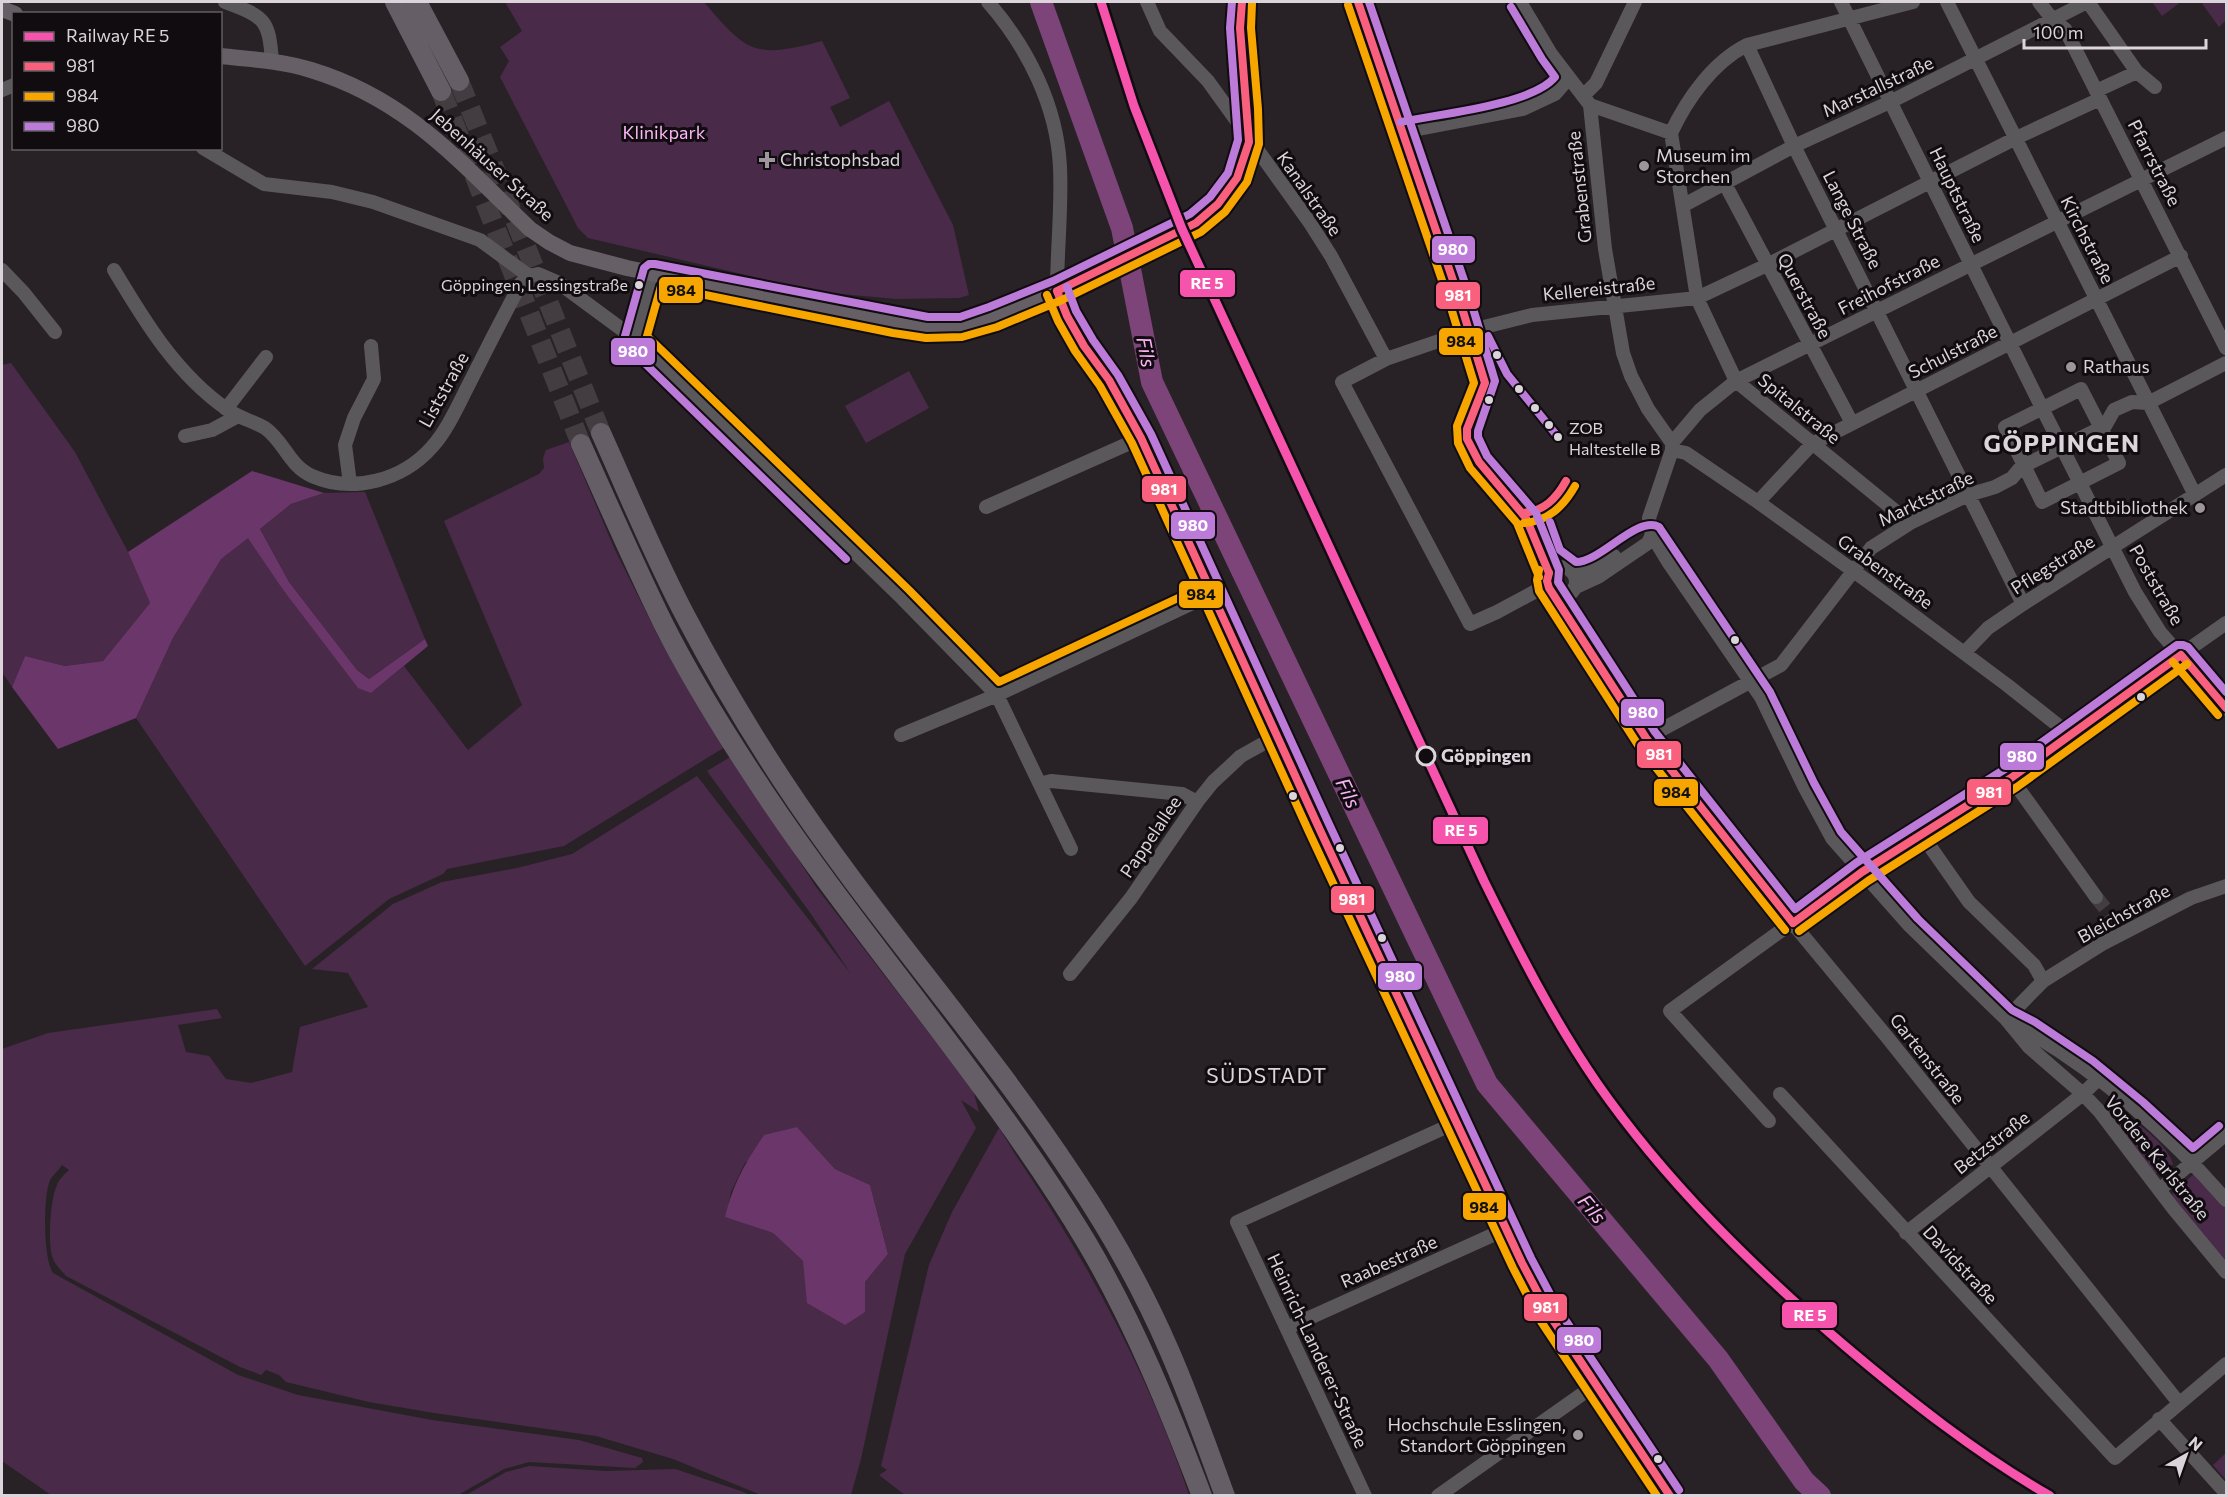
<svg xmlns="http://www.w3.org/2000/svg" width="2228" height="1497" font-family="Commissioner,sans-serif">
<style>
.green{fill:#492a48;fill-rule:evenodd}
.forest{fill:#6b366a}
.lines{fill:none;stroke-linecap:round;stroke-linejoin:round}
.river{stroke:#7d447a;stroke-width:22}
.minor-tunnel{stroke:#433d42;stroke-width:14;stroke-dasharray:14 7;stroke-linecap:butt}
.highway-tunnel{stroke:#433d42;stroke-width:20;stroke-dasharray:20 10;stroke-linecap:butt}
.minor{stroke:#5b585b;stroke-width:14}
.major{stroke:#665f65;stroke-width:16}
.highway{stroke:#665e66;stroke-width:20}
.bus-1-casing{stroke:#100c10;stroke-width:12}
.bus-2-casing{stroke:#100c10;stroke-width:12}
.bus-3-casing{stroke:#100c10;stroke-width:12}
.bus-1{stroke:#f8607d;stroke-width:8}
.bus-2{stroke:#f7a600;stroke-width:8}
.bus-3{stroke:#bd7bd9;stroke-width:8}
.rail-1-casing{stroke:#100c10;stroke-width:14}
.rail-1{stroke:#f653ac;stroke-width:9}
.poi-dot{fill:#9c969c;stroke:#100c10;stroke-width:2}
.bus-dot{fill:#dbd5db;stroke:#100c10;stroke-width:2}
.stop-dot{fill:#100c10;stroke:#dbd5db;stroke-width:3}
.labels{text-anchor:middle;stroke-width:6;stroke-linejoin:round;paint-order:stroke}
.bus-label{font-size:16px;fill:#dbd5db;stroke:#100c10;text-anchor:end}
.street-label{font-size:18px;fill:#dbd5db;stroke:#100c10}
.park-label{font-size:18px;fill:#fdb6f8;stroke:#100c10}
.poi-label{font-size:18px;fill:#dbd5db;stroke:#100c10;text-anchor:start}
.stop-label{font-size:18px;font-weight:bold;fill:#dbd5db;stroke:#100c10;text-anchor:start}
.water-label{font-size:20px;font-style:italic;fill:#f9b2f4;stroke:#100c10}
.quarter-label{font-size:21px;letter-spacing:1.5px;fill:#dbd5db;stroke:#100c10}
.district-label{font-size:24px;font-weight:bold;letter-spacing:1.5px;fill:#dbd5db;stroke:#100c10}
.line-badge{stroke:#100c10;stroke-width:2}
.badge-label{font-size:16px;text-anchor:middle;font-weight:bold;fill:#fff}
.pale-badge-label{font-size:16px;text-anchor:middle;font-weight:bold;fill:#111}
</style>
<rect width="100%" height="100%" fill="#282227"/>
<path class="green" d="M505 2H704C747 53 755 59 822 41L850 98 830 107 840 127 889 101 953 225 969 295 959 298 896 299 819 292 588 238 578 228 500 77 509 61 500 47 522 31Z
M2152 2H2181L2162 16Z
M2201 2H2226V20L2219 27Z
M11 363 75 452 128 552 150 603 103 661 65 666 25 656 12 687 2 672V365Z
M909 371 929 408 866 443 845 406Z
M569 442 615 550 659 638 725 747 564 846 447 869 443 874 389 899 305 966 136 718 173 638 221 558 248 537 281 587 371 693 404 666 468 750 522 705 444 521 539 474 544 468 543 458 546 450Z
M365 492 425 639 369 679 357 670 289 582 260 529 291 504 324 493Z
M732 756 816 887 973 1090 979 1112 961 1100 976 1128 905 1254 861 1459 851 1495H761L673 1459 596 1436 434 1413 369 1402 286 1382 279 1375 266 1370 261 1375 240 1367 66 1276C61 1270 54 1264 52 1256 48 1241 50 1200 57 1185 59 1179 64 1175 69 1170L62 1165C59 1170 53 1175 50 1180 43 1197 43 1258 53 1273L238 1375 298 1395 432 1420 579 1440 642 1458 643 1462 635 1468 529 1462 504 1469 458 1495H51L2 1461V1049L48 1033 217 1009 222 1018 178 1025 186 1052 209 1056 226 1079 251 1083 292 1072 300 1027 368 1007 348 973 312 969 393 904 442 882 517 868 572 854 697 776 851 974 811 914 707 771ZM797 1127 835 1169 870 1185 888 1254 865 1282 803 1261 773 1233 726 1217 731 1192 745 1163Z
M2113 1105C2131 1119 2167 1142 2173 1164L2164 1173H2154L2105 1113Z
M999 1128C1007 1140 1013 1152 1021 1163 1090 1266 1150 1378 1189 1495H905L879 1475 887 1470 881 1466 929 1265 952 1212Z
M2194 1174 2226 1206V1266L2177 1207 2172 1193Z
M2226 1453V1480L2213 1465Z
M529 1466 606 1471 675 1469 741 1491 750 1495H466L506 1472Z"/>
<path class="forest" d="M252 471 324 493 291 504 260 529 289 582 357 670 369 679 425 639 428 646 371 693 358 688 281 587 248 538 221 559 173 638 136 718 58 749 12 687 25 656 65 666 103 661 150 603 128 552Z
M797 1127 835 1169 870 1185 888 1254 865 1282V1312L845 1325 807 1303 803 1261 773 1233 725 1217C733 1184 745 1163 764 1135Z"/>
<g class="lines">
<path class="river" d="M1041 2 1122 228 1152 382 1487 1084 1718 1359 1804 1481 1820 1496"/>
<path class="minor-tunnel" d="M2096 897 2125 933"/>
<path class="highway-tunnel" d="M459 81 601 433
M441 91 581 444"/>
<path class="minor" d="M225 2C265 17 269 19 272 62
M988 2C1028 48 1057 106 1060 167 1062 208 1057 250 1057 291
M1147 2 1160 31 1208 81 1310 223 1331 256 1386 359
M1358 2 1438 241 1458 295 1485 383 1467 429C1462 454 1508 494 1523 513 1531 523 1543 559 1549 573
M1520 2 1551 54 1590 105 1605 249 1623 353 1631 376 1648 409 1672 443
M1841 2 2042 408 2135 592 2160 632 2226 708
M1947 2 2195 495
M2039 2 2053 20 2065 29 2226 348
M2088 2 2137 72 2096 91
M1747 45 1794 146 2023 604
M2137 72 2155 87
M2 90 14 85
M1583 96 1596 83 1635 2
M1590 105 1671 133
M1403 132 1523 109 1555 94 1569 78
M1671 133 1697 298 1736 381 1910 523
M1671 133C1687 99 1713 62 1747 45L1913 2
M2226 138 1736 381 1700 410 1672 443V450L1649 518 1652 535 1669 563 1761 697 1805 788 1832 838 1910 926 2006 1019 2029 1047 2083 1094 2100 1112 2173 1208 2226 1272
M203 148 264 184 332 192 373 202 480 240 529 276 538 274 559 283 635 339 902 598 997 695 1071 849
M1725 184 1852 423
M1684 205 1794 146 1890 102 2087 2
M2 270 24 293 55 332
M114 270C145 322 177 375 228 410 239 418 253 421 265 428 284 441 289 466 312 476 353 494 403 480 432 447 448 429 458 405 469 384 486 350 503 317 521 283L529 276
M635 339 653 274
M2081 389 2119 463 2042 502 2005 427Z
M226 409 266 357
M185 436 212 430 238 416
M1672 450 1686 453 1758 502 1866 580 2007 685 2069 734
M350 484 345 445 354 418 374 379 371 346
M1758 502 1812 444 2181 256
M986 507 1141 438
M1546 582a15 15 0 1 1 30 0a15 15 0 1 1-30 0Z
M1572 572H1585L1614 556
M1547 585 1497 612 1470 624 1342 382 1386 359 1468 331 1532 315 1697 298 1767 265 2016 138 2100 99
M1574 588 1598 577 1648 543 1652 535
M1556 595 1563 611 1646 738 1756 879 1887 1037 2179 1403
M1964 653 1988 628 2023 604 2226 475
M901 735 997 695 1212 594
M1646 738 1781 665 1871 548 1910 523 1968 495 1995 487 2012 478 2021 467 2105 426 2114 410 2132 402 2148 403 2226 363
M2011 778 2096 897
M1040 784 1051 781 1182 794 1197 802
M1922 835 1969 902 2034 965 2043 981
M1070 974 1131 898 1197 802 1213 782 1241 756 1277 736
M2006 1019 2043 981 2102 944 2191 898 2226 886
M2013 1023C2094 1067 2166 1131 2226 1200
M1780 1094 2115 1458 2226 1364
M1769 1121 1670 1011 1862 872 2011 778 2111 704 2226 623
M2159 1190 2226 1134
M1906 1233 2083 1094 2098 1079
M1287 1328 1506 1229
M2159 1419 2226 1493
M1365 1496 1237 1222 1457 1122
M1438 1496 1595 1385"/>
<path class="major" d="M2 9 15 14
M220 56C250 59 282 61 311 70 407 99 460 162 530 229L549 242 570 253 627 268 895 323 927 328 962 327 993 317 1057 291 1196 223 1218 204 1237 178 1249 142 1248 110 1240 28 1242 2
M1057 291 1067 316 1084 346 1109 380 1141 438 1319 828 1522 1263 1549 1314 1670 1496"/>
<path class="highway" d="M395 2 441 91
M417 2 459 81
M601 433C629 495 655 559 687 619 716 674 748 728 782 780 872 917 983 1039 1073 1176 1110 1231 1143 1290 1169 1350 1190 1398 1207 1447 1225 1496
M581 444C608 504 634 564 663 623 692 681 728 738 764 792 867 946 992 1084 1087 1243 1134 1323 1169 1409 1202 1496"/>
<g class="bus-1-casing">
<path id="bus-1" d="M1358 2 1458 295 1485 383 1467 429V439L1479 462 1526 518 1549 573
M1057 291 1067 316 1084 346 1109 380 1141 438 1319 828 1522 1263 1549 1314 1670 1496
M1057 291 1196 223 1218 204 1237 178 1249 142 1240 28 1242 2
M1523 513C1544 511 1556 499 1566 481
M1549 573 1547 581 1549 588 1646 738 1793 923
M2181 655 2226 708
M1793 923 1862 872 2011 778 2181 655"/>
</g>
<g class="bus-2-casing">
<path id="bus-2" d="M1348 5 1448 298 1474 383 1457 426 1458 443 1470 468 1517 523 1539 577
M1047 295 1058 321 1075 351 1100 386 1132 443 1309 832 1513 1268 1540 1320 1657 1496
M1524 523C1548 521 1563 507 1575 486
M1539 570 1537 580 1539 591 1638 745 1785 930
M1208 584 999 682 909 590 647 336 661 286 893 333 926 338 962 337 997 327 1062 300 1201 232 1225 212 1247 182 1259 144 1258 109 1251 28 1252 3
M2173 662 2218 715
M1799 931 1868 881 2017 787 2187 664"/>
</g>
<g class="bus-3-casing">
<path id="bus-3" d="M1369 2 1468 292 1495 381 1478 431V437L1487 456 1536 513 1559 570 1558 582 1655 732 1795 909 1856 863 2005 769 2177 645H2183L2188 647 2226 692
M1401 122C1439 114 1532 105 1555 77L1542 59 1511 7
M1067 287 1076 311 1093 340 1118 375 1151 434 1329 824 1531 1258 1558 1309 1679 1490
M1488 336 1507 374 1558 437
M1550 522 1560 550 1576 562C1601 562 1637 515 1659 527L1770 692 1814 783 1841 832 1918 919 2012 1010 2035 1022 2093 1061 2143 1102 2193 1148 2219 1126
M846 559 626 345 625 336 644 268 649 264H655L928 317H960L989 307 1053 281 1190 214 1210 197 1228 173 1238 140 1230 28 1232 2"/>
</g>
<use href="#bus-1" class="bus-1"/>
<use href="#bus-2" class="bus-2"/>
<use href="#bus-3" class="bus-3"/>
<g class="rail-1-casing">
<path id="rail-1" d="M1101 2 1134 106 1182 229 1484 881C1518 950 1553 1019 1597 1083 1666 1182 1754 1268 1845 1346 1910 1401 1976 1453 2050 1496"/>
</g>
<use href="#rail-1" class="rail-1"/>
</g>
<g class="poi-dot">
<path d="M764 151h6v6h6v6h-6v6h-6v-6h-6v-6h6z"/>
<circle cx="1644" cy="166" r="6"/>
<circle cx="2071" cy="367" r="6"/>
<circle cx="2200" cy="508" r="6"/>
<circle cx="1578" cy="1435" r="6"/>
</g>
<g class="bus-dot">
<circle cx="639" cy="285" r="5"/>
<circle cx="1497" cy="355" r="5"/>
<circle cx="1519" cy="389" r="5"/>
<circle cx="1489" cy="400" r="5"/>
<circle cx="1535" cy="408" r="5"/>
<circle cx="1549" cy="425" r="5"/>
<circle cx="1558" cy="437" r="5"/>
<circle cx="1735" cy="640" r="5"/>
<circle cx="2141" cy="697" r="5"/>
<circle cx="1293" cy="796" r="5"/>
<circle cx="1340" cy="848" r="5"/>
<circle cx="1382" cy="938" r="5"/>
<circle cx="1658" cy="1459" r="5"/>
</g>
<circle class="stop-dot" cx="1426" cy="756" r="9"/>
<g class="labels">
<g class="bus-label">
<text x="628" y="291">Göppingen, Lessingstraße</text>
<text x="1569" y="434" text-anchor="start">ZOB<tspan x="1569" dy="21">Haltestelle B</tspan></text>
</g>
<g class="street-label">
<text transform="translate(1878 87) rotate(-25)" y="6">Marstallstraße</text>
<text transform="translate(2154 163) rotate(63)" y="6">Pfarrstraße</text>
<text transform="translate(492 165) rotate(42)" y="6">Jebenhäuser Straße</text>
<text transform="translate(1580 187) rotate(-96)" y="6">Grabenstraße</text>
<text transform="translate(1309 194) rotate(55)" y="6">Kanalstraße</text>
<text transform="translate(1957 195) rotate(64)" y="6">Hauptstraße</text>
<text transform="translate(1852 220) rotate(63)" y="6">Lange Straße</text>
<text transform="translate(2087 240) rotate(63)" y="6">Kirchstraße</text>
<text transform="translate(1889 285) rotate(-27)" y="6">Freihofstraße</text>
<text transform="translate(1599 289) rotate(-6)" y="6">Kellereistraße</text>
<text transform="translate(1804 296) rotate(62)" y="6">Querstraße</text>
<text transform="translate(1953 352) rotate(-27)" y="6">Schulstraße</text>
<text transform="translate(444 390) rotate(-61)" y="6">Liststraße</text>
<text transform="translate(1799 409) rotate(39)" y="6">Spitalstraße</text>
<text transform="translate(1926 499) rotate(-26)" y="6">Marktstraße</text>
<text transform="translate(2053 565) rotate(-32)" y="6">Pflegstraße</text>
<text transform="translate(1885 572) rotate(36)" y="6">Grabenstraße</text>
<text transform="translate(2156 585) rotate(60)" y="6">Poststraße</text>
<text transform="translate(1151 837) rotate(-56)" y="6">Pappelallee</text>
<text transform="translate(2124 914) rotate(-29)" y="6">Bleichstraße</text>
<text transform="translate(1927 1059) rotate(52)" y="6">Gartenstraße</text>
<text transform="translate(1992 1143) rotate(-38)" y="6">Betzstraße</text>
<text transform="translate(2157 1158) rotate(51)" y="6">Vordere Karlstraße</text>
<text transform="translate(1389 1262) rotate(-24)" y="6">Raabestraße</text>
<text transform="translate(1960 1265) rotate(47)" y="6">Davidstraße</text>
<text transform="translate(1317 1351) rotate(65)" y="6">Heinrich-Landerer-Straße</text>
</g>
<g class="park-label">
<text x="664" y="139">Klinikpark</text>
</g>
<g class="poi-label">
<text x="1656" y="162">Museum im<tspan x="1656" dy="21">Storchen</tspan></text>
<text x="780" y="166">Christophsbad</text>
<text x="2083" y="373">Rathaus</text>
<text x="2188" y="514" text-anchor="end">Stadtbibliothek</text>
<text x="1566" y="1431" text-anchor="end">Hochschule Esslingen,<tspan x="1566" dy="21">Standort Göppingen</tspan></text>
</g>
<g class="stop-label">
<text x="1441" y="762">Göppingen</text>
</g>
<g class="water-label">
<text transform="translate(1146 352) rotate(79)" y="7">Fils</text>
<text transform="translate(1348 793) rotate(64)" y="7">Fils</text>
<text transform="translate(1592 1209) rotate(50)" y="7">Fils</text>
</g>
<g class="quarter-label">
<text x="1267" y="1083">SÜDSTADT</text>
</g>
<g class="district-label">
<text x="2062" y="452">GÖPPINGEN</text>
</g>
</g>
<g class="line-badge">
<rect x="1431" y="235" width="45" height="29" rx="6" fill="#bd7bd9"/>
<rect x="1179" y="269" width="57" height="29" rx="6" fill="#f653ac"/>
<rect x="658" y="276" width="46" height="28" rx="6" fill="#f7a600"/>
<rect x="1435" y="281" width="46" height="29" rx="6" fill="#f8607d"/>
<rect x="1438" y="327" width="46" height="29" rx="6" fill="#f7a600"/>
<rect x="610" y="337" width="46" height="29" rx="6" fill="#bd7bd9"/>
<rect x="1141" y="475" width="46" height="28" rx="6" fill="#f8607d"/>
<rect x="1170" y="511" width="46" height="29" rx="6" fill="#bd7bd9"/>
<rect x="1178" y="580" width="46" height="29" rx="6" fill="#f7a600"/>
<rect x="1620" y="698" width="45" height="29" rx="6" fill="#bd7bd9"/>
<rect x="1636" y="740" width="46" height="29" rx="6" fill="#f8607d"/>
<rect x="1999" y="742" width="46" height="29" rx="6" fill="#bd7bd9"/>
<rect x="1966" y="778" width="46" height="28" rx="6" fill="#f8607d"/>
<rect x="1653" y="778" width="46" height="29" rx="6" fill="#f7a600"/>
<rect x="1432" y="816" width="57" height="29" rx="6" fill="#f653ac"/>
<rect x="1330" y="885" width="45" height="29" rx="6" fill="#f8607d"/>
<rect x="1377" y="962" width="46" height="29" rx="6" fill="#bd7bd9"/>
<rect x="1462" y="1192" width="45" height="29" rx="6" fill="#f7a600"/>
<rect x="1523" y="1293" width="45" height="29" rx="6" fill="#f8607d"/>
<rect x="1781" y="1301" width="57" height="28" rx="6" fill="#f653ac"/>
<rect x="1556" y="1326" width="46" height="28" rx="6" fill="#bd7bd9"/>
</g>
<g class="badge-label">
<text x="1453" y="255">980</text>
<text x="1207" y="289">RE 5</text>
<text x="1458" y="301">981</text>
<text x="633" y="357">980</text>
<text x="1164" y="495">981</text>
<text x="1193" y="531">980</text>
<text x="1643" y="718">980</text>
<text x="1659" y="760">981</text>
<text x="2022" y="762">980</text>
<text x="1989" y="798">981</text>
<text x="1461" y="836">RE 5</text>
<text x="1352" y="905">981</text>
<text x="1400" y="982">980</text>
<text x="1546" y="1313">981</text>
<text x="1810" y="1321">RE 5</text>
<text x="1579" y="1346">980</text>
</g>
<g class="pale-badge-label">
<text x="681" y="296">984</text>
<text x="1461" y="347">984</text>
<text x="1201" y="600">984</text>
<text x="1676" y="798">984</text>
<text x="1484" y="1213">984</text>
</g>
<rect width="2228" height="1497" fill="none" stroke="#dbd5db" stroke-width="6"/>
<rect x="12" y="12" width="210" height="138" fill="#100c10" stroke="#615c61" stroke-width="1.5"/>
<rect x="24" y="32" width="30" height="9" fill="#f653ac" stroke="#615c61" stroke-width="1.5"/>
<text x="66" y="42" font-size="18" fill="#dbd5db">Railway RE 5</text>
<rect x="24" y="62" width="30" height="9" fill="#f8607d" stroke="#615c61" stroke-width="1.5"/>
<text x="66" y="72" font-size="18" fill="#dbd5db">981</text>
<rect x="24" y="92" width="30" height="9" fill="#f7a600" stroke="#615c61" stroke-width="1.5"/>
<text x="66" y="102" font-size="18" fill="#dbd5db">984</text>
<rect x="24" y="122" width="30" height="9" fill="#bd7bd9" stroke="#615c61" stroke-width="1.5"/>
<text x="66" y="132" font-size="18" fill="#dbd5db">980</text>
<g transform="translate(2186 1455) rotate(40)" stroke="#100c10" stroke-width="4.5" paint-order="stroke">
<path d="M0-4.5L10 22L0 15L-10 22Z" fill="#dbd5db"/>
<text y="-9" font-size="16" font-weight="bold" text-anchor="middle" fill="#dbd5db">N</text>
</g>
<path d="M2024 39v9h182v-9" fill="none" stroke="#dbd5db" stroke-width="3"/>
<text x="2033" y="39" font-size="18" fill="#dbd5db" stroke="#100c10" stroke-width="4.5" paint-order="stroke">100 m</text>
</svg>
